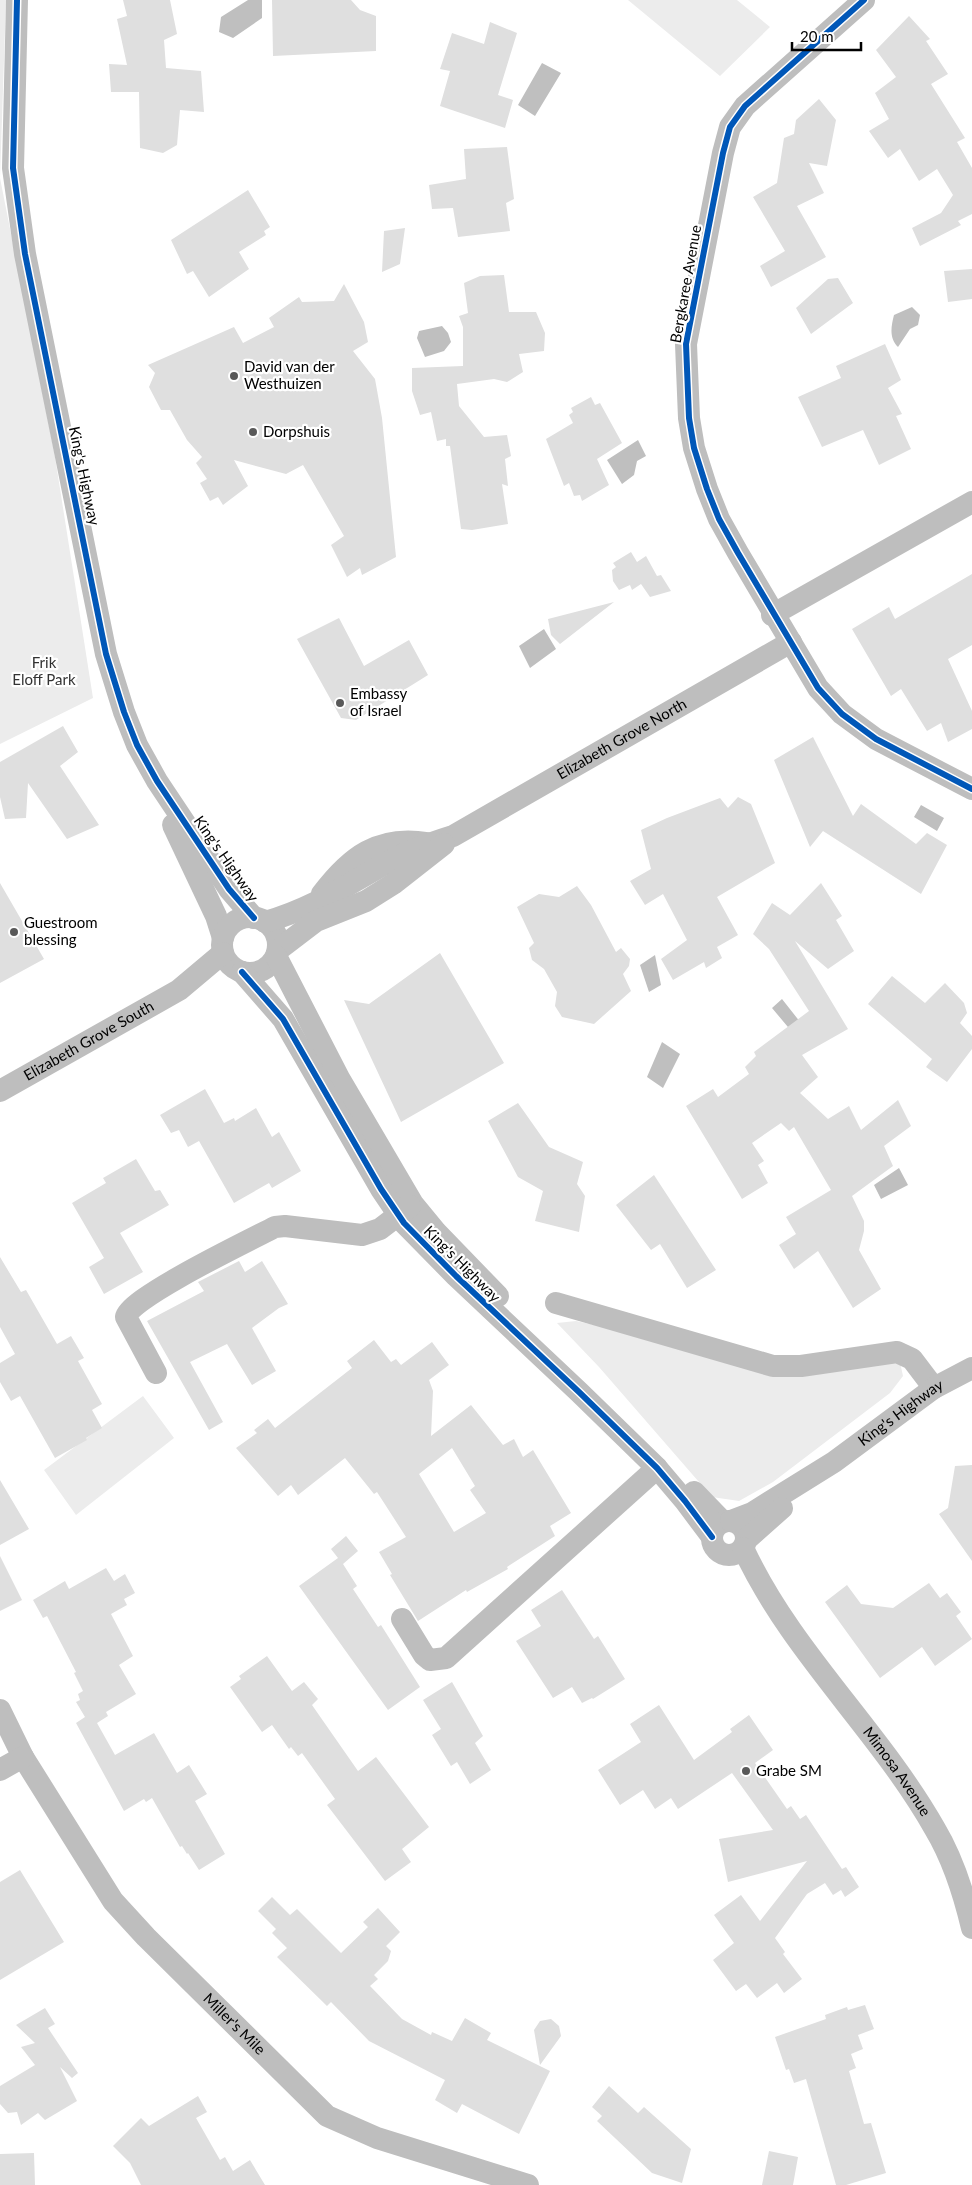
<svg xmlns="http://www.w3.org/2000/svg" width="972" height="2185" font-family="Lato,sans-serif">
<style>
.green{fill:#ececec}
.water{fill:#bfbfbf}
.building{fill:#dfdfdf;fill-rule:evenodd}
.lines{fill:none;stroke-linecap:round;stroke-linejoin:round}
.street{stroke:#bebebe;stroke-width:22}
.cycleway-casing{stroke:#fff;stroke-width:9}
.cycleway{stroke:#0057b8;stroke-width:6}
.poi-dot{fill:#595959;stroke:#fff;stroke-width:2}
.labels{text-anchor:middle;stroke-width:4.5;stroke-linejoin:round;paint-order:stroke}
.street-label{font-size:15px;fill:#000;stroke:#fff}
.poi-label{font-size:15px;fill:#000;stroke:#fff;text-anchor:start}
.park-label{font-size:15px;fill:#333;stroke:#fff}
</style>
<rect width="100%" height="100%" fill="#fff"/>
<path class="green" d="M0 0H6L0 178 55 457 93 698 0 744Z
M628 0H737L770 27 720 76Z
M576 1321 658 1339 750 1366 900 1362 903 1376 890 1393 773 1482 739 1501 712 1497 599 1367 557 1323Z
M143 1396 174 1438 76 1515 44 1470Z"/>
<path class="water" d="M248 0H262V18L233 38 219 32 221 17Z
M542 63 561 73 535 116 518 105Z
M912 307 920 315 918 325 910 329 898 347C889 338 891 327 894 315Z
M442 326 448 333 451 342 444 351 425 357 417 338 419 331Z
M638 440 646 456 637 461 634 475 622 484 607 460Z
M544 629 556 649 530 668 519 646Z
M921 805 944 818 937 831 914 817Z
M655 955 661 985 649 992 640 965Z
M782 999 808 1032 798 1039 772 1008Z
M662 1042 680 1054 663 1088 647 1077Z
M899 1168 908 1185 881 1199 874 1185Z"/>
<path class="building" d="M123 0H170L177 34 164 40 166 68 201 71 204 112 180 110 177 145 163 153 140 148 139 92H111L109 64 127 65 117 19 127 16Z
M272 0H351L360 10 376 16V51L273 56Z
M909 16 930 39 926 41 948 74 931 84 965 138 957 142 972 168V214L958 221 961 225 920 246 912 228 941 213 953 195 937 169 919 181 900 149 888 158 869 131 889 119 875 93 896 77 876 50Z
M490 22 517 33 498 95 513 100 505 128 440 106 450 71 440 69 452 33 484 44Z
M819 99 836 120 827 166 809 163 824 193 797 206 826 257 771 287 760 266 785 251 753 197 777 183 784 138 794 134 796 120Z
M507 147 514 199 506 203 510 231 458 237 453 208 432 209 429 185 466 179 464 149Z
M248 190 270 227 264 231 266 235 239 252 249 269 209 297 193 271 187 274 171 240Z
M405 228 400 264 382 272 384 231Z
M972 269V299L948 302 944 271Z
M504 275 509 312H536L545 333 544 351 519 354 523 372 507 382 494 379 457 384 459 406 484 437 507 435 511 456 505 459 508 486 502 484 508 524 472 530 461 529 450 446H446V439L437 441 431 412 420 415 412 391V368L463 366V327L459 316 468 313 464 283 480 276Z
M838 278 853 303 811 334 796 308 828 279Z
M344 284 364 322 368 342 353 351 375 379 382 418 396 557 362 575 360 568 347 577 331 545 344 536 303 465 286 474 234 460 248 486 223 505 218 497 210 501 200 483 207 479 196 463 202 457 187 440 170 410H161L149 387 155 373 148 365 234 327 243 343 274 327 269 318 299 297 302 302 334 301Z
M885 344 901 380 888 388 902 414 896 416 911 449 879 465 863 430 822 447 798 397 841 378 836 366Z
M591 397 595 405 600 403 622 443 597 459 609 485 582 501 580 495 574 496 569 483 564 486 546 439 573 423 569 415 573 412 571 408Z
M631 552 637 562 646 556 657 576 661 575 671 591 650 597 641 584 632 590 630 585 619 590 613 581 612 570 616 567 613 563Z
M972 574V645L948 659 972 711V729L948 742 941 723 927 731 901 689 891 696 852 629 889 607 895 619Z
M614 602 560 644 551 635 548 619Z
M339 618 364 666 409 640 428 675 356 720 341 718 297 639Z
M63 726 78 752 60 766 99 825 67 839 28 783 26 818 5 819 0 797V762Z
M813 737 853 816 861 804 916 844 927 833 947 845 921 894 823 831 810 847 774 760Z
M738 797 751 804 775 863 717 897 738 935 717 947 722 958 706 968 704 962 673 980 661 959 687 940 663 894 645 905 630 881 651 869 641 830 667 818 720 798 728 808Z
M0 883 44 959 0 983Z
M821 883 842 916 836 920 854 951 828 969 795 941 848 1029 802 1055 818 1077 800 1093 828 1119 849 1106 861 1130 898 1100 911 1126 884 1146 893 1166 852 1196 864 1221V1231L859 1250 881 1289 853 1308 818 1251 794 1269 779 1245 796 1234 786 1217 831 1190 794 1127 789 1131 781 1123 752 1143 764 1161 758 1165 768 1183 742 1199 686 1106 713 1089 718 1097 749 1074 745 1067 756 1056 754 1052 809 1011 769 949 753 934 772 903 790 915Z
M577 886 591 905 616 952 621 948 630 959 629 966 623 974 631 991 594 1024 562 1017 555 1006 557 992 544 969 532 960 529 948 534 943 517 907 539 894 559 897Z
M440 953 504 1063 401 1122 344 1000 369 1004Z
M892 976 925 1003 945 983 964 1003 967 1013 960 1023 972 1036V1049L947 1082 926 1067 932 1059 868 1004Z
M205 1089 224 1123 234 1118 235 1121 256 1108 272 1137 279 1132 301 1171 272 1188 269 1183 234 1203 199 1141 188 1147 179 1130 171 1133 160 1115Z
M518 1103 549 1147 583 1162 577 1184 585 1196 579 1232 535 1221 543 1191 518 1177 488 1121Z
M136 1159 155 1191 160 1190 169 1205 120 1233 143 1272 104 1294 89 1267 104 1258 72 1203 106 1183 103 1178Z
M654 1175 716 1270 687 1288 660 1244 651 1250 616 1205Z
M0 1257 21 1292 26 1290 57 1344 71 1336 84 1358 78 1361 102 1404 92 1410 102 1428 86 1438 87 1440 55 1458 20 1396 11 1401 0 1382V1363L15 1354 0 1327Z
M239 1261 245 1272 262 1261 288 1304 279 1308 252 1328 276 1371 252 1385 227 1344 190 1362 223 1422 209 1430 147 1321 204 1291 198 1282Z
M374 1340 391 1362 396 1359 401 1365 432 1342 449 1365 429 1380 433 1391 431 1436 471 1405 503 1445 514 1439 523 1457 533 1450 571 1513 550 1526 555 1536 507 1567 508 1569 467 1592 466 1590 418 1621 390 1575 392 1574 379 1552 406 1537 377 1492 374 1494 345 1458 298 1495 291 1485 278 1496 236 1448 257 1433 254 1430 268 1419 275 1428 352 1368 347 1361ZM452 1448 475 1486 470 1490 486 1513 454 1532 419 1474Z
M972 1465V1561L939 1514 948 1508 955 1466Z
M0 1480 29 1529 0 1545Z
M346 1536 358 1551 343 1564 357 1586 353 1589 378 1627 381 1625 420 1687 388 1710 299 1586 338 1558 331 1549Z
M0 1556 22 1600 0 1611Z
M106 1568 114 1581 125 1574 135 1593 124 1599 127 1605 111 1614 133 1656 119 1665 136 1694 106 1712 108 1716 97 1723 115 1755 154 1733 177 1773 189 1765 207 1794 195 1801 225 1854 199 1870 188 1853 187 1854 182 1846 180 1847 152 1798 146 1802 144 1799 124 1811 76 1723 85 1717 76 1702 80 1700 78 1694 83 1691 74 1673 76 1672 47 1616 43 1618 33 1600 65 1581 69 1589Z
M929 1583 940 1598 947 1593 961 1612 956 1616 972 1639 935 1666 922 1647 880 1678 825 1602 847 1585 861 1604 893 1608Z
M562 1590 594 1639 598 1636 625 1679 593 1699 592 1698 582 1703 572 1687 553 1698 516 1641 541 1626 531 1610Z
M267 1656 292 1691 304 1682 318 1699 312 1705 358 1771 376 1757 429 1827 402 1849 411 1862 385 1881 327 1805 335 1799 302 1753 298 1756 291 1747 289 1749 272 1725 262 1732 230 1687 241 1679 239 1676Z
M452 1682 483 1736 475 1743 491 1770 470 1784 457 1762 451 1766 432 1735 441 1729 423 1700Z
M659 1705 694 1760 732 1732 730 1729 749 1715 773 1750 755 1763 787 1809 791 1806 800 1819 806 1815 842 1869 846 1867 859 1887 845 1897 841 1890 833 1895 825 1883 807 1894 775 1938 785 1952 783 1954 802 1979 784 1993 777 1983 757 1998 746 1984 736 1991 713 1960 734 1943 714 1915 741 1895 760 1921 807 1861 728 1882 719 1839 773 1830 732 1773 678 1809 671 1798 655 1809 643 1790 620 1805 598 1770 641 1742 630 1724Z
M20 1870 64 1942 0 1980V1882Z
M272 1897 290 1915 297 1909 341 1953 368 1927 363 1922 378 1908 400 1932 386 1946 391 1951 388 1961 374 1975 378 1979 370 1986 402 2019 431 2035 432 2032 452 2041 465 2018 491 2033 487 2040 550 2071 519 2134 462 2104 457 2113 435 2100 445 2080 369 2041 331 2002 327 2006 277 1957 287 1948 272 1933 276 1929 258 1911Z
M865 2005 874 2029 858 2035 863 2049 851 2054 856 2068 849 2071 864 2124 871 2123 886 2173 846 2185H836L806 2079 794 2083 789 2069 786 2070 775 2037 826 2019 825 2015 847 2007 848 2010Z
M45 2008 55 2024 48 2028 78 2073 72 2078 60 2067 77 2101 45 2120 38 2113 21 2125 17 2112 8 2113 0 2104V2086L35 2065 21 2047 35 2043 16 2025Z
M551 2019 559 2026 561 2036 540 2065 534 2030 540 2021Z
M609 2086 638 2113 644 2107 691 2149 682 2183 652 2173 597 2121 602 2116 592 2107Z
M198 2096 207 2112 196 2118 220 2160 225 2157 233 2171 250 2160 265 2185H141L130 2163 113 2146 141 2118 149 2126Z
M769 2151 798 2157 793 2185H762Z
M34 2153 35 2185H0V2154Z"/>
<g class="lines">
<g class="street">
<path d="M17 0 13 168 25 254 106 654 124 712 137 745 157 781 229 889 254 918"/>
<path d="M864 0 745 106 730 127 723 153 686 344 689 418 694 448 707 489 719 519 738 553 818 688 842 714 876 739 972 789"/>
<path d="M772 615 972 502"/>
<path d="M173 825 216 916 223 938"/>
<path d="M322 894C350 857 378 835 427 843"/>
<circle cx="250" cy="945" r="28"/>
<path id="s1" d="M265 922C315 908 351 882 396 858 415 848 434 842 453 836L791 642"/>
<path d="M278 950 316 921 366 901 393 884 444 844"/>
<path d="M276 956 339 1078 413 1204 436 1232 498 1296"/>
<path d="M242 972 283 1019 381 1189 404 1223 456 1276 579 1392 657 1468 685 1501 712 1537"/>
<path id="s2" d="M0 1091 179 990 223 953"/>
<path d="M556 1303 773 1366H801L897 1352 912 1359 934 1388"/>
<path d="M156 1373 126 1317C129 1298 252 1239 275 1227L285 1226 362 1235 380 1229 410 1206"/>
<path d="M694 1492 723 1522"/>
<circle cx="729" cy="1538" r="17"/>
<path id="s3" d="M731 1521 752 1513 834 1462 934 1388 972 1368"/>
<path d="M746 1540 782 1508"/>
<path id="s4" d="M743 1548C791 1652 879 1730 935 1829 953 1859 964 1894 972 1928"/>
<path d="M402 1619 424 1655 430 1660 446 1658 657 1468"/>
<path id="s5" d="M0 1710 23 1757 113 1901 146 1937 327 2116 377 2138 528 2185"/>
<path d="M0 1770 23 1757"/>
</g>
<g class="cycleway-casing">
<path id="cycleway" d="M17 0 13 168 25 254 106 654 124 712 137 745 157 781 229 889 254 918
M864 0 745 106 730 127 723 153 686 344 689 418 694 448 707 489 719 519 738 553 818 688 842 714 876 739 972 789
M242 972 283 1019 381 1189 404 1223 456 1276 579 1392 657 1468 685 1501 712 1537"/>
</g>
<use href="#cycleway" class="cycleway"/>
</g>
<g class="poi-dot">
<circle cx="234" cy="376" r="5"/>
<circle cx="253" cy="432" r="5"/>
<circle cx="340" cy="703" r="5"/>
<circle cx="14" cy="932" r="5"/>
<circle cx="746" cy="1771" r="5"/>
</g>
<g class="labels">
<g class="street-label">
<text transform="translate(686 284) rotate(-80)" y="5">Bergkaree Avenue</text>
<text transform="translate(84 476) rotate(78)" y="5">King's Highway</text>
<text dy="5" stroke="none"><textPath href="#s1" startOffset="402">Elizabeth Grove North</textPath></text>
<text transform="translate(226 859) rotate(55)" y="5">King's Highway</text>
<text dy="5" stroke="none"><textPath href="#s2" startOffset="102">Elizabeth Grove South</textPath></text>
<text transform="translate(462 1264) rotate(45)" y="5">King's Highway</text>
<text dy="5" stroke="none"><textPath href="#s3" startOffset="202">King's Highway</textPath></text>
<text dy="5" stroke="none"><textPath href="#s4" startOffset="272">Mimosa Avenue</textPath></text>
<text dy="5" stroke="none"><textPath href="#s5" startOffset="395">Miller's Mile</textPath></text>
</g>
<g class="poi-label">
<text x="244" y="372">David van der<tspan x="244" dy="17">Westhuizen</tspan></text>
<text x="263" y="437">Dorpshuis</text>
<text x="350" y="699">Embassy<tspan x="350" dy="17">of Israel</tspan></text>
<text x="24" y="928">Guestroom<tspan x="24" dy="17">blessing</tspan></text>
<text x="756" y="1776">Grabe SM</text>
</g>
<g class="park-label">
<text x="44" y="668">Frik<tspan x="44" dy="17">Eloff Park</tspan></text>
</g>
</g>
<path d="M792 42v8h69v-8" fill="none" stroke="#000000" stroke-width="2.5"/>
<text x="800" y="42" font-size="15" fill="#000000" stroke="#ffffff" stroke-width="4" paint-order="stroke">20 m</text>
</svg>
